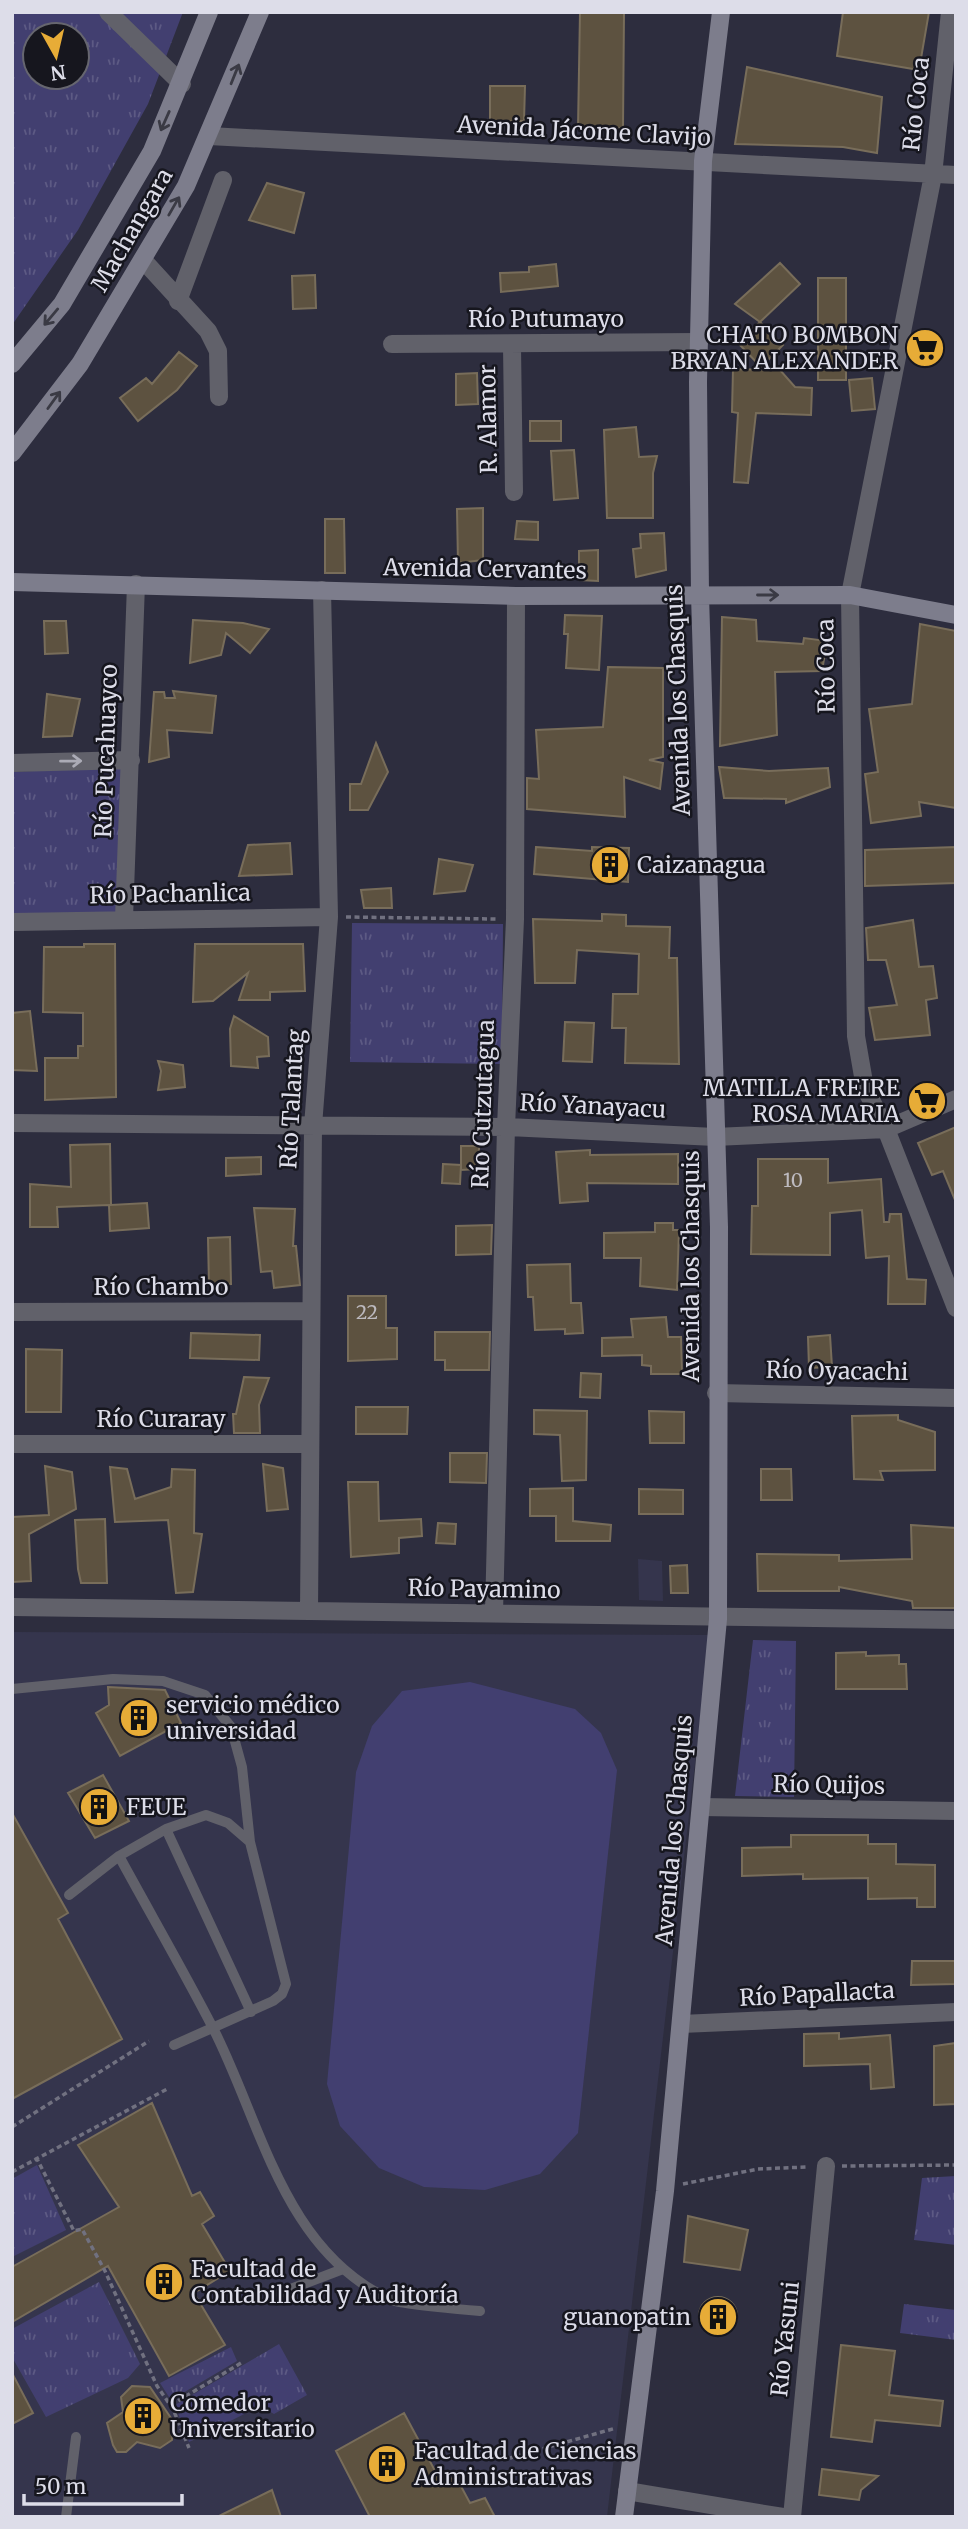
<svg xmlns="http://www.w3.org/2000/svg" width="968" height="2529" font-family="Merriweather,serif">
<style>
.built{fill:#35354d}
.park{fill:url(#park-tufts);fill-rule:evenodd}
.pitch{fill:#423f70}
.building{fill:#5d5240;stroke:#786d5a;stroke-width:2}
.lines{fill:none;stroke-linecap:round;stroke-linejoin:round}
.path{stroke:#717180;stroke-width:3.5;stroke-dasharray:5 3.5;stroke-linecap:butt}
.lane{stroke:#61616a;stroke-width:10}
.street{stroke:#61616a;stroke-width:18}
.secondary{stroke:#7d7d8c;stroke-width:18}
.oneway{stroke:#3a3a44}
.oneway2{stroke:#ababb6}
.labels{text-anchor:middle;stroke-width:5;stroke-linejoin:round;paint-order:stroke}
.number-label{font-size:19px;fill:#bdbabf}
.street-label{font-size:23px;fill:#dddde9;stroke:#16161e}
.poi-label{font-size:23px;fill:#dddde9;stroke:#16161e;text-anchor:start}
</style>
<defs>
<pattern id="park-tufts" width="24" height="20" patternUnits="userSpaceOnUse" patternTransform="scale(1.75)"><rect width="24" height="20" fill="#423f70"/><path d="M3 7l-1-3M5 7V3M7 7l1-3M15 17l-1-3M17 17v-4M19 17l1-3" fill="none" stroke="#5d5a84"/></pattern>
</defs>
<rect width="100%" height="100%" fill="#2d2d3e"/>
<path class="built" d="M638 1559 662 1561 663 1601 639 1600Z
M12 1632 710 1635 607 2517H12Z"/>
<path class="park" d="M12 12H183L148 104 78 230 12 325ZM35 35H77V77H35Z
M123 767 119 913 12 914V772Z
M352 923 503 924 502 1064 350 1062Z
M753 1640 796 1641 794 1797 735 1796Z
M37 2165 66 2230 12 2257V2179Z
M956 2176V2245L914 2240 922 2178Z
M99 2282 140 2364 128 2378 46 2417 12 2357V2329Z
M904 2304 956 2310V2340L900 2333Z
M279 2344 307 2395 274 2414 260 2406 189 2442 175 2405Z
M231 2347 237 2361 171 2400 160 2383Z"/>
<path class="pitch" d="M470 1682 575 1709 601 1733 617 1770 578 2133 540 2174 485 2190 424 2187 379 2168 340 2126 327 2084 356 1772 372 1726 402 1691Z"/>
<path class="building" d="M580 12H624L623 128H578Z
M843 12H929L919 70 837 56Z
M747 67 882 97 877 153 843 147 735 144Z
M490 86H525L524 121H490Z
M267 183 304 193 294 233 249 220Z
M780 263 800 284 760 322 735 304Z
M556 264 558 286 501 292 500 273 529 272V267Z
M315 275 316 308 293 309 292 276Z
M818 278H846V380H818Z
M760 322 783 345 761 367 738 343Z
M179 352 197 366 177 390 138 421 120 398 146 378 152 384Z
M733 369 780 370 795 387 812 388 811 415 756 413 748 483 734 482 738 413 732 412Z
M477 373 478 404 456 405V374Z
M872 378 875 409 852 411 849 380Z
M530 421H561V441H530Z
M636 427 639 457 657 456 653 473V518H607L604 430Z
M574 450 578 498 554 500 551 451Z
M483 508V560L458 563 457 509Z
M325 519H344L345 573H325Z
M517 521 538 522V540L515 539Z
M664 533 666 570 636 577 633 549 641 548 640 534Z
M598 550V581L579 580V551Z
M565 615 602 616 599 670 566 668 568 634H564Z
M722 617 756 620 757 641 803 644 804 638 827 641 822 671 775 672 777 735 720 746Z
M193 620 243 623 269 629 250 653 226 633 221 655 190 663Z
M44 621H66L68 653 45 654Z
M920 624 956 631V808L919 802 921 816 871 823 865 774 878 772 869 709 912 704Z
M608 667 663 668V757L649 760 663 763 660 789 624 777 625 817 527 809V778L539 779 536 730 603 727Z
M173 691 216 696 212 733 167 730 169 757 149 762 154 692H164L165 698H175Z
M47 694 80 699 72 736 43 737Z
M376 743 388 772 368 810H350V784H361Z
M719 767 769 771 828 768 830 787 786 803V799L724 798Z
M290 843 292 874 239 876 248 845Z
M536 847 592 851V847L629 848 628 882 534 874Z
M956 847V883L865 886V850Z
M439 859 473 865 465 891 434 894Z
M391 888 392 908H364L361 890Z
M602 914 626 915V926L670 927 669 958H677L679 1064 625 1063 626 1028H612L613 994H638L639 954 577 950 575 983H535L533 919 602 921Z
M913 920 919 967 933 966 937 998 926 1000 930 1035 875 1040 869 1008 897 1005 886 960H868L866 928Z
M84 944H115L116 1097 45 1100V1058H78V1046H83V1013L43 1012 44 947H84Z
M195 944H303L305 991 270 992V1000H239L248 973 213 1001 193 1002Z
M30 1011 37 1071 12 1070V1013Z
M234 1016 268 1037 269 1056 257 1057 258 1068 231 1066 230 1029Z
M565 1022 594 1023 592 1062 563 1061Z
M158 1061 183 1065 185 1087 158 1090 161 1071Z
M956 1127V1199L955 1200 943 1171 932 1175 918 1143Z
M110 1144 111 1205 147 1203 149 1228 110 1231 109 1205 57 1207 58 1227H30V1184L71 1187 70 1145Z
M461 1146H479V1169L461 1170Z
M590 1150V1155L678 1154V1184L587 1183 588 1201 560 1203 556 1152Z
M261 1157V1174L226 1176V1158Z
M758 1159H828V1183L881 1179 884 1222H889L890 1214H901L907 1279 926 1280 925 1304H888L889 1256 866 1258 862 1210 830 1213V1255L751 1254 752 1206H758Z
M443 1164 461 1165 460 1184 442 1183Z
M254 1208 295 1209 293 1246H296L300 1285 274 1288 272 1271 261 1272Z
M655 1223H673V1230H679L677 1290 640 1286 641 1258H604V1233L655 1232Z
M492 1225 491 1254 456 1255V1226Z
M230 1237 231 1284 209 1285 208 1238Z
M570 1264 571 1303H581L583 1333 565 1334V1329L535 1330 533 1297H528L527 1265Z
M348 1296H386V1328H397V1359L348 1361Z
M666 1317 668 1337H681L682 1374H651V1366L642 1365V1355L602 1356V1338L633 1337 631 1319Z
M435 1332H490L489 1370H445V1360H435Z
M191 1333 260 1335 259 1360 190 1358Z
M830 1335 832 1367 809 1368 808 1337Z
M26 1349 62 1350 61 1412H26Z
M581 1373 601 1374 600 1398 580 1397Z
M244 1377 269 1378 259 1405 260 1433H234L233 1414H236Z
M356 1407H408L407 1434H356Z
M534 1410 587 1411 586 1480 562 1481 560 1435 534 1434Z
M649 1411 684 1412V1443H650Z
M898 1415V1420L935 1432V1470L880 1471 883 1480 854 1479 852 1416Z
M450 1453H487L486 1483 450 1482Z
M263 1464 283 1468 288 1509 267 1511Z
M45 1466 72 1472 76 1509 29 1534 31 1581 12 1582V1517L49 1515Z
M110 1467 127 1469 135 1499 171 1487 172 1469 195 1470 194 1533 202 1534 193 1592 176 1593 168 1520 115 1522Z
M761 1469H791L792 1500H761Z
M348 1482H378L379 1521 421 1519 422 1536 399 1538V1553L351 1557Z
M573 1488V1521L611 1525 610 1541H556V1516H530V1489Z
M639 1489 683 1490V1514H639Z
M105 1519 107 1583H81L78 1569 75 1520Z
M438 1523 456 1524 455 1544 436 1543Z
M911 1525 956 1528V1608H913L912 1601 839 1587V1591H758L757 1554 839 1555V1561L912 1559Z
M687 1565 688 1593H671L670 1566Z
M866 1652V1656L899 1655V1664H906L907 1689H836V1653Z
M108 1687 165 1690 181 1723 120 1756 96 1713 109 1705Z
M103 1775 129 1821 95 1838 68 1793Z
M12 1813 68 1913 58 1919 122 2039 12 2099Z
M791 1835H868V1844H896V1864L935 1865V1907H917V1898L868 1899V1878L803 1879V1874L742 1876V1848L791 1847Z
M912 1961H956V1984L911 1985Z
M839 2033V2039L890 2035 894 2087 871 2089 870 2064 804 2066V2034Z
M956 2043V2104L934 2105V2046Z
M152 2103 192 2196 200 2192 214 2216 202 2224 230 2271 194 2293 225 2345 169 2376 108 2266 12 2322V2267L119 2207 78 2145Z
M688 2216 748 2230 740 2270 684 2262Z
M699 2316a19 19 0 1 1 38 0a19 19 0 1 1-38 0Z
M841 2345 895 2351 889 2395 943 2401 940 2426 875 2420 872 2442 831 2437Z
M12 2373 33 2413 12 2424Z
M132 2386 150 2387 173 2421 172 2440 160 2448 137 2442 126 2452H117L113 2445 107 2423 123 2412 121 2397Z
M404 2413 441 2482 456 2477 470 2503 485 2498 495 2517H370L336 2451Z
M822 2469 878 2476 861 2490 859 2500 819 2495Z
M272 2490 281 2517H217Z"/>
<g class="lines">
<path class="path" d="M346 917 496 919
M12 2127 149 2041
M36 2157 74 2231 82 2229 105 2271 157 2386 173 2409 189 2448
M842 2166 956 2165
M12 2172 169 2088
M683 2184 758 2169 807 2167
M171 2405 241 2363
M510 2458 616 2428"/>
<path class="lane" d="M12 1689 113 1679 163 1681 205 1695 231 1727 242 1767 250 1842 286 1984 282 1994 273 2001 174 2045
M166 1829 206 1815 228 1823 250 1842
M119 1856C150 1913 183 1970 213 2028 262 2124 283 2250 391 2300 398 2304 467 2310 480 2311
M69 1895 119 1856 166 1829 251 2012
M280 2293 343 2269
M66 2517 76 2437"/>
<path class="street" d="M108 12 182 84
M950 12 933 175 850 595 856 1036 865 1088 886 1129 956 1308
M209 136 956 175
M143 260 208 331 218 351 219 397
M178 301 223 180
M392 344 699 342
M512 346 514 492
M12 763 131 760
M124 919 136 584
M12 922 329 917
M12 1123 506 1127 715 1137 886 1129 956 1099
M12 1312 311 1311
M716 1393 956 1398
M12 1444H309
M12 1607 956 1620
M309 1611 313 1126 329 917 322 590
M494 1613 506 1127 515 919 516 596
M701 1807 956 1811
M681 2024 956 2012
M627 2491 783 2517
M792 2517 826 2166"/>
<path class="secondary" d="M12 364 62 304 152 151 209 12
M12 453 80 364 186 186 260 12
M12 582 516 596 850 595 956 615
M624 2517 665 2191 718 1619 719 1227 700 595 698 382 703 161 721 12"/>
</g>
<defs><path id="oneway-shaft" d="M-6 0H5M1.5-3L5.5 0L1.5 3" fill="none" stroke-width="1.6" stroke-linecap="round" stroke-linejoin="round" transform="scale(1.75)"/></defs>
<g class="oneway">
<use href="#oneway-shaft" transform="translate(235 74) rotate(-68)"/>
<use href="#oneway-shaft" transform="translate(165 121) rotate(114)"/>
<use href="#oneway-shaft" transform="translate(174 206) rotate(-60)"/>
<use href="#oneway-shaft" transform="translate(51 317) rotate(130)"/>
<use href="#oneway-shaft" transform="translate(54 400) rotate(-54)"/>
<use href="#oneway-shaft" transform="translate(768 595)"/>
</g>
<use class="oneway2" href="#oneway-shaft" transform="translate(71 761) rotate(-1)"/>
<defs>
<g id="supermarket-disc" transform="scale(2.0125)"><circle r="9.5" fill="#e7ac37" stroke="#16161e"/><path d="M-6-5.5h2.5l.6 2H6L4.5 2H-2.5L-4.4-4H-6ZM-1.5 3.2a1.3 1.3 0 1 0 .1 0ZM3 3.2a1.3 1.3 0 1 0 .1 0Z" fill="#111"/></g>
<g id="building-disc" transform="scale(2.0125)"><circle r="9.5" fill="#e7ac37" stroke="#16161e"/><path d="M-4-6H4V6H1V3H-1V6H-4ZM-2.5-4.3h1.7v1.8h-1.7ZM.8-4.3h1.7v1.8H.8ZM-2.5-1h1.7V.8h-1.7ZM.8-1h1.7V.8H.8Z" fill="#111"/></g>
</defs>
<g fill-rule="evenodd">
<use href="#supermarket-disc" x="925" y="348"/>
<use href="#building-disc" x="610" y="865"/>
<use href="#supermarket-disc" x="927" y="1101"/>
<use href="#building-disc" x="139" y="1718"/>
<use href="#building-disc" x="99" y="1807"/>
<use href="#building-disc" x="164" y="2282"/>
<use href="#building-disc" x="718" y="2317"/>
<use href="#building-disc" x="143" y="2416"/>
<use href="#building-disc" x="387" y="2464"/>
</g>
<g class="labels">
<g class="number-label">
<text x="793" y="1187">10</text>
<text x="367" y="1319">22</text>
</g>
<g class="street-label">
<text transform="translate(916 104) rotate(-84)" y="8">Río Coca</text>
<text transform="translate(584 131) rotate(3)" y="8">Avenida Jácome Clavijo</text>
<text transform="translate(132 230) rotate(-60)" y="8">Machangara</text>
<text x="546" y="327">Río Putumayo</text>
<text transform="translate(488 419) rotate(-91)" y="8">R. Alamor</text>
<text transform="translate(485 569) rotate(1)" y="8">Avenida Cervantes</text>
<text transform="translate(826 666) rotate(-91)" y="8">Río Coca</text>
<text transform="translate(678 700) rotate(-92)" y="8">Avenida los Chasquis</text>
<text transform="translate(106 751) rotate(-88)" y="8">Río Pucahuayco</text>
<text transform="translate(170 894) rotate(-1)" y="8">Río Pachanlica</text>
<text transform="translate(292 1099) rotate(-87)" y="8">Río Talantag</text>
<text transform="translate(483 1104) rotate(-88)" y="8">Río Cutzutagua</text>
<text transform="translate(593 1106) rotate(3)" y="8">Río Yanayacu</text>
<text transform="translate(691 1266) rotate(-90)" y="8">Avenida los Chasquis</text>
<text x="161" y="1295">Río Chambo</text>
<text transform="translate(837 1371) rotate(1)" y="8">Río Oyacachi</text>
<text x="161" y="1427">Río Curaray</text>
<text transform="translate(484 1589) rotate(1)" y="8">Río Payamino</text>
<text transform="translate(829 1785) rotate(1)" y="8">Río Quijos</text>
<text transform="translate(674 1830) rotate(-85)" y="8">Avenida los Chasquis</text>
<text transform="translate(817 1994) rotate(-3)" y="8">Río Papallacta</text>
<text transform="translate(785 2339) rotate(-84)" y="8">Río Yasuni</text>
</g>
<g class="poi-label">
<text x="898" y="343" text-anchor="end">CHATO BOMBON<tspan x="898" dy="26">BRYAN ALEXANDER</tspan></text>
<text x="637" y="873">Caizanagua</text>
<text x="900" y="1096" text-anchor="end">MATILLA FREIRE<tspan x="900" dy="26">ROSA MARIA</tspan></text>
<text x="166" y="1713">servicio médico<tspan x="166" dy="26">universidad</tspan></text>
<text x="126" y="1815">FEUE</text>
<text x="191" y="2277">Facultad de<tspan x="191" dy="26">Contabilidad y Auditoría</tspan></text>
<text x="691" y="2325" text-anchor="end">guanopatin</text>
<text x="170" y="2411">Comedor<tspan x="170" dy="26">Universitario</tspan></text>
<text x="414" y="2459">Facultad de Ciencias<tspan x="414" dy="26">Administrativas</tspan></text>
</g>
</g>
<rect width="968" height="2529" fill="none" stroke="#dddde9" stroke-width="28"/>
<g transform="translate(56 56) rotate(172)"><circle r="33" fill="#16161e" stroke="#66666f" stroke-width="2"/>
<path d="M0-5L12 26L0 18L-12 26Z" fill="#e7ac37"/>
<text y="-10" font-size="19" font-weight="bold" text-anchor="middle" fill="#dddde9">N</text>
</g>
<path d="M24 2494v10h158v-10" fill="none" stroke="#dddde9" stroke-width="3.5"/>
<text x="35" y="2494" font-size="21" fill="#dddde9" stroke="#16161e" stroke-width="5" paint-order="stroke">50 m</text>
</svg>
